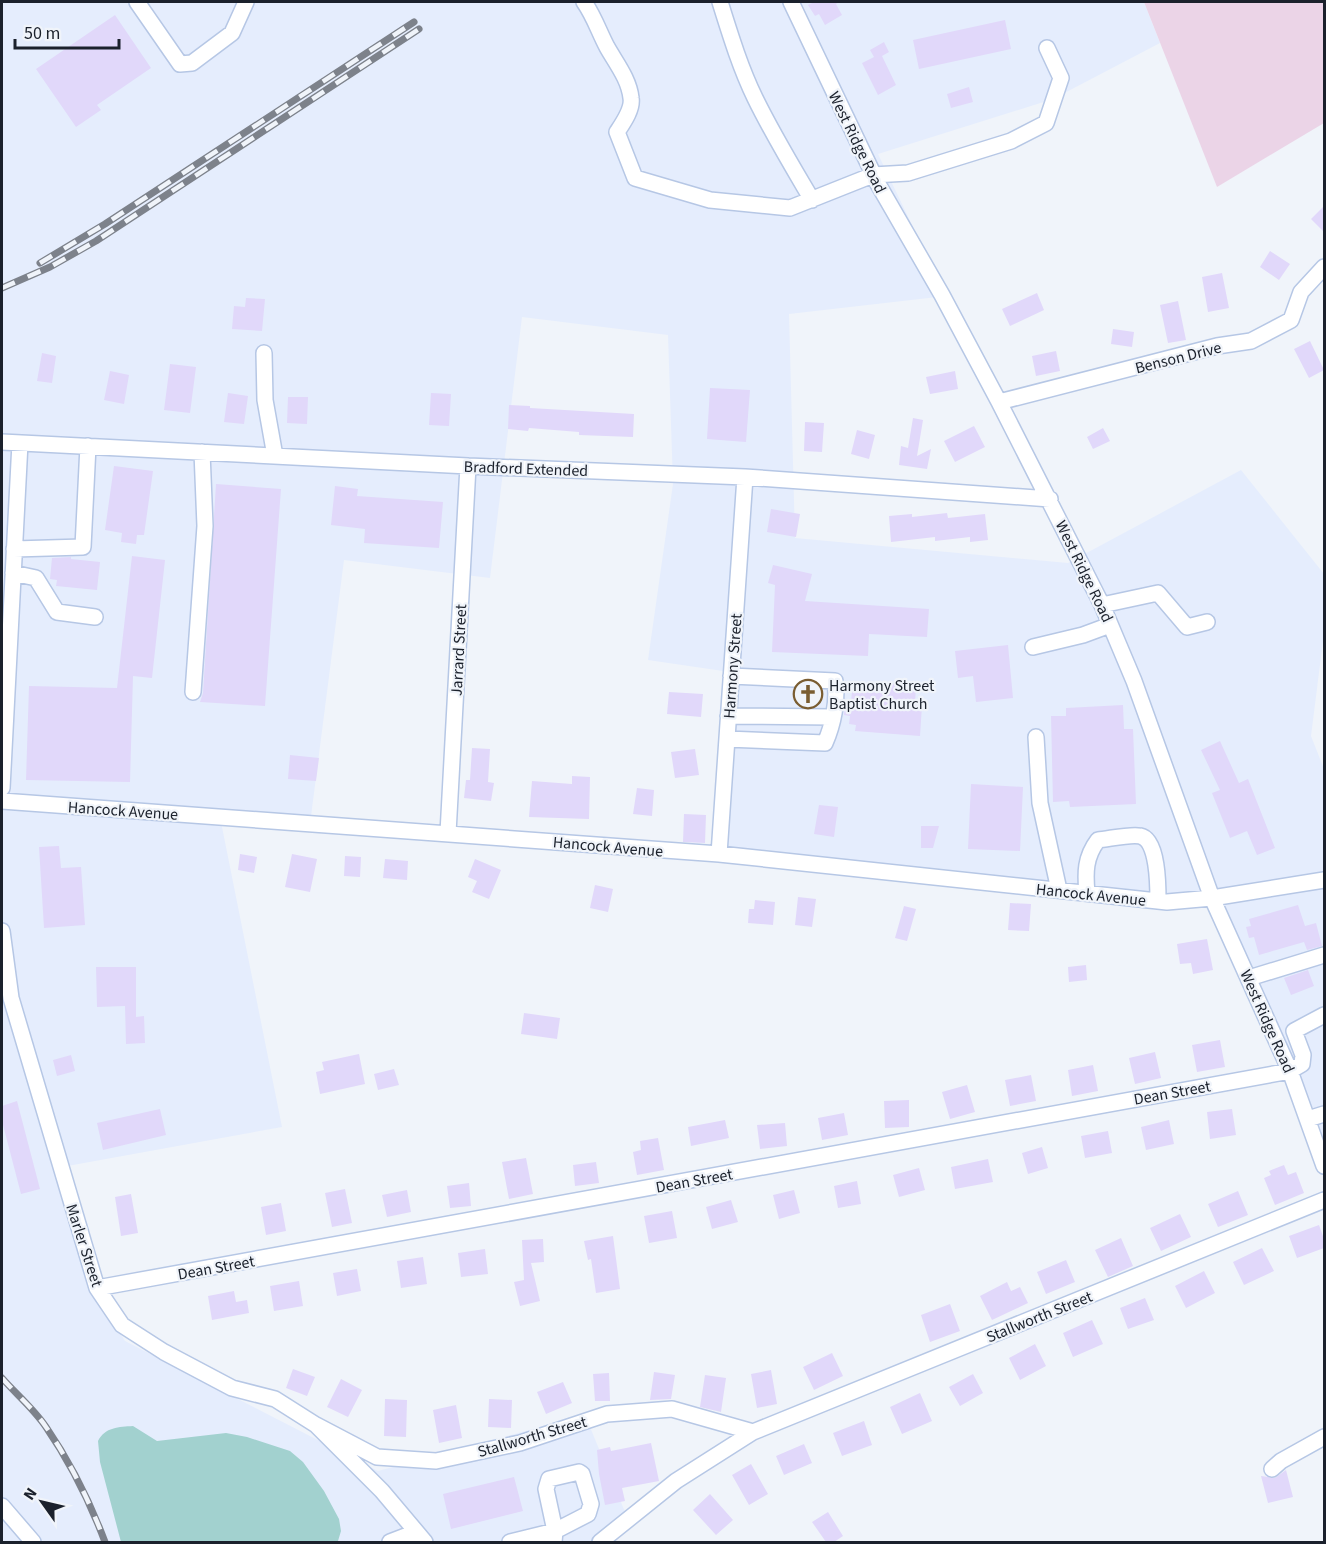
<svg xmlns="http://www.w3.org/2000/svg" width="1326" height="1544" font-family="'Source Sans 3',sans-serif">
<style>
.built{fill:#e5edfd}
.green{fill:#ebd4e7}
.water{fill:#a2d1cf}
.building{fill:#e1d8fa}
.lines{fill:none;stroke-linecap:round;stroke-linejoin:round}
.minor-casing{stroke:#b6c7e5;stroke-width:18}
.minor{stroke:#fff;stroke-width:15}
.rail-casing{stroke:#7d828b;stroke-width:7}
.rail{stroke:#f0f4fa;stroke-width:4.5;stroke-dasharray:14;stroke-linecap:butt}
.labels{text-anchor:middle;stroke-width:4.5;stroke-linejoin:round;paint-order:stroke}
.street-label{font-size:16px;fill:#1b212c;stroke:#f0f4fa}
.poi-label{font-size:16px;fill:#1b212c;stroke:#f0f4fa;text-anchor:start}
</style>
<rect width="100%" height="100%" fill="#f0f4fa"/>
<path class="built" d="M2 2H1144L1160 43 1053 99 878 154 946 296 789 314 795 538 1068 563 1241 470 1324 574V633L1311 736 1324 769V1164L1215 899 711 859 723 671 648 660 673 484 668 335 522 317 490 578 344 560 310 824 220 817 282 1127 62 1167 89 1286 125 1341 378 1471 585 1415 630 1524 592 1542H2Z"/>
<path class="green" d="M1144 2H1324V123L1217 187Z"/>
<path class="water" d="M133 1426 157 1441 226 1433 247 1437 290 1451 303 1462 324 1491 339 1519 341 1531 338 1541 121 1542 100 1462 98 1441C105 1427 119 1427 133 1426Z"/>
<path class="building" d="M812 3 839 2 836 4 842 15 825 25 819 14 815 16 808 5Z
M115 15 151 68 97 105 101 110 76 127 36 69Z
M1005 20 1011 49 919 69 913 40Z
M884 42 889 52 882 56 896 85 878 95 862 63 874 57 870 50Z
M969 87 973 102 951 108 947 94Z
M1324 206V232L1311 219Z
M1270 251 1290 264 1279 280 1260 267Z
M1222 273 1229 308 1208 312 1202 277Z
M1037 293 1044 310 1010 326 1002 309Z
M246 298 265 299 262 331 232 329 234 306 245 307Z
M1178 301 1186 340 1168 343 1160 305Z
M1113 329 1134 332 1132 347 1111 344Z
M1310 341 1324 370 1309 378 1294 349Z
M1056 351 1060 371 1036 376 1032 356Z
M42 353 56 356 52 383 37 381Z
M170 364 196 367 190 413 164 410Z
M110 371 129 375 124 404 104 400Z
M955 371 958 389 930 394 926 377Z
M710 388 750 390 746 442 707 439Z
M228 393 248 396 244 424 224 422Z
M431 393 451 394 449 426 429 425Z
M288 397H308L307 424 287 423Z
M509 405 530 406V408L634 414 633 437 579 435V432L529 428 528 431 508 429Z
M913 418 923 420 917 456 931 449 927 469 899 465 901 446 908 448Z
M805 422 824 423 822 452 804 451Z
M974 426 985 447 955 462 944 441Z
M1103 428 1110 441 1093 449 1087 437Z
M857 430 875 435 869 459 851 454Z
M114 466 153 471 144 535H137L136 544 121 542 122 533 105 530Z
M216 484 281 489 265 706 200 702 203 693Z
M335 486 358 489 357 496 443 502 439 548 364 543 365 529 331 525Z
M771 509 800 514 796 537 767 532Z
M947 513 948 518 985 514 988 540 970 542V537L935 541V537L891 542 889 516 912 514V517Z
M132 556 165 560 152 678 133 676 130 782 26 780 29 686 117 688Z
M71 557V559L100 562 97 590 56 586 57 580 50 579 52 558Z
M773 565 812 574 805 601 929 609 927 637 869 634 868 656 772 652 775 585 768 583Z
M1008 645 1013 698 976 702 973 676 958 678 955 651Z
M859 682 889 684V682L916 686 915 704 922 705 920 736 855 731 856 725 849 724 850 716 844 715 845 700 851 701 852 692H858Z
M669 692 703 694 701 717 667 714Z
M1123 705 1124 729H1133L1136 804 1070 807 1069 801 1053 802 1051 716H1066V708Z
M1220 741 1239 783 1248 779 1275 848 1257 855 1247 831 1230 838 1212 793 1220 790 1201 750Z
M472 748 490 749 488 782 494 783 491 801 464 798 466 780H470Z
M695 749 699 775 675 778 671 752Z
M290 755 319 758 316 781 288 779Z
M572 776 590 777 589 819 529 817 532 781 572 784Z
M971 784 1023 787 1020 851 968 849Z
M637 788 654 790 652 816 633 814Z
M819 805 838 807 834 837 814 834Z
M684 814 706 815 705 843 683 842Z
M921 826H939L933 848H921Z
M59 846 61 868 81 867 85 925 44 928 39 847Z
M240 854 257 857 254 873 238 870Z
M292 854 317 859 310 892 285 887Z
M345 856 361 857 360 877 344 876Z
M385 859 408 861 407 880 383 878Z
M475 859 501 870 489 899 472 892 477 881 468 877Z
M595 885 613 889 608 912 590 908Z
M798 897 816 899 812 927 795 925Z
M755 900 775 902 773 925 748 923 749 909H754Z
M1010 903 1031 904 1029 931 1008 930Z
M1298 905 1305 926 1316 923 1322 946 1307 950 1304 942 1259 955 1254 937 1249 938 1246 927 1251 926 1249 919Z
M904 906 916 909 907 941 895 938Z
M1207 939 1213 970 1193 974 1191 963 1180 964 1177 944Z
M1086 965 1087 980 1069 982 1068 967Z
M96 967H136V1017L144 1016 145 1043 126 1044 125 1006 97 1007Z
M1308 970 1314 986 1291 995 1284 978Z
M524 1013 560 1018 557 1039 521 1034Z
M1220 1040 1225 1067 1197 1072 1192 1045Z
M1155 1052 1161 1078 1135 1084 1129 1058Z
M359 1054 365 1084 320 1094 316 1072 324 1070 322 1062Z
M71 1055 75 1071 57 1076 53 1060Z
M1093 1065 1098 1091 1072 1096 1068 1070Z
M394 1069 399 1085 378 1090 374 1074Z
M1031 1075 1036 1101 1010 1106 1005 1080Z
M967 1085 975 1112 950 1119 942 1092Z
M909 1100V1127L885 1128 884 1101Z
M17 1101 40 1189 21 1194 2 1121V1106Z
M160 1109 166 1135 103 1150 97 1123Z
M1232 1109 1236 1135 1210 1139 1207 1112Z
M844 1113 848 1135 822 1140 818 1118Z
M725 1120 729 1138 691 1146 688 1127Z
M1169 1120 1174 1144 1146 1150 1141 1127Z
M785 1123 787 1146 760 1149 757 1125Z
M1108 1131 1112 1153 1085 1158 1081 1136Z
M658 1138 664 1170 637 1175 633 1152 641 1150 640 1141Z
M1042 1147 1048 1168 1028 1174 1022 1153Z
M526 1158 533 1194 509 1199 502 1162Z
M988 1159 993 1182 955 1189 951 1167Z
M596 1162 599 1183 575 1186 573 1165Z
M1284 1165 1288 1175 1296 1172 1304 1193 1275 1205 1264 1178 1271 1175 1269 1171Z
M919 1168 925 1190 899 1197 893 1175Z
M857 1181 861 1204 838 1208 834 1186Z
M469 1183 471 1206 450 1208 447 1186Z
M345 1189 352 1223 332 1227 325 1193Z
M407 1190 411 1212 387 1217 382 1195Z
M794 1190 800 1213 779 1219 773 1195Z
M1238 1191 1248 1215 1218 1227 1208 1204Z
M131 1194 138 1233 121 1236 115 1197Z
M731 1200 738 1222 712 1229 706 1207Z
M281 1203 286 1231 266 1235 261 1207Z
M672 1211 677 1238 649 1243 644 1216Z
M1180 1214 1191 1237 1161 1251 1150 1228Z
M1319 1225 1324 1239V1248L1297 1258 1289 1236Z
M613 1236 620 1289 596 1293 591 1259 588 1260 584 1241Z
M1121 1238 1133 1266 1108 1277 1095 1250Z
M543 1239 544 1262 531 1263 540 1301 520 1306 514 1282 524 1280 522 1240Z
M1262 1248 1274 1271 1244 1285 1233 1262Z
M485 1249 488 1274 461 1277 458 1253Z
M423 1257 427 1284 401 1288 397 1261Z
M1066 1260 1075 1282 1046 1294 1037 1272Z
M357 1269 361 1291 337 1296 333 1273Z
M1204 1271 1215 1293 1186 1308 1175 1286Z
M299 1281 303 1306 274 1311 270 1286Z
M1007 1282 1011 1291 1020 1287 1028 1303 992 1320 980 1296Z
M234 1291 236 1302 247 1300 249 1313 212 1320 208 1296Z
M1145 1298 1154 1320 1128 1329 1120 1308Z
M950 1304 960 1331 930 1342 921 1315Z
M1092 1320 1103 1344 1073 1357 1063 1333Z
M1035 1344 1046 1366 1020 1380 1009 1358Z
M832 1353 843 1376 814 1390 803 1367Z
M293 1369 315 1377 307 1396 286 1388Z
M771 1370 777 1404 757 1408 751 1374Z
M654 1372 675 1375 671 1399 650 1400Z
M609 1373 610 1401H595L593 1374Z
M973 1374 983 1393 960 1406 949 1387Z
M705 1375 726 1378 721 1412 700 1407Z
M341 1379 362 1390 348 1417 327 1407Z
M563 1382 572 1403 546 1414 537 1392Z
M920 1393 932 1421 902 1434 890 1407Z
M385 1399 407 1400 406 1437 384 1436Z
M489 1399 512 1400 511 1428 488 1427Z
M456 1405 462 1438 439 1443 433 1410Z
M864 1421 872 1445 842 1456 833 1433Z
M651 1443 659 1481 622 1488 625 1501 605 1505 599 1474 597 1450 610 1447 611 1451Z
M804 1444 812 1463 784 1475 776 1456Z
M751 1464 768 1494 749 1505 732 1475Z
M1286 1470 1293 1497 1268 1503 1261 1476 1275 1478Z
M514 1477 523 1511 451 1529 443 1494Z
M710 1494 733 1520 716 1535 693 1510Z
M828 1512 843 1536 834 1542H826L812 1522Z"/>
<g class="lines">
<g class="minor-casing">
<path id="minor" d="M137 2 180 64 192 63 232 33 246 2
M584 2C594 16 599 32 607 47 616 63 629 79 631 98 633 109 623 123 617 132L635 178 710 200 790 208 873 175 908 173 1011 141 1046 123 1061 78 1047 48
M720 2C730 34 740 67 755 98 772 133 792 166 812 200
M791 2 878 184 942 295 999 402 1102 605 1134 681 1212 898 1290 1071 1324 1166
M264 353 265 400 275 456
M999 402 1217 346 1251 341 1291 320 1301 292 1324 267
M2 442 468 466 745 477 1050 499
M14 549 83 547 88 446
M13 573 36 578 57 612 95 617
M1102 605 1158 593 1187 627 1207 622
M1033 647 1083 635 1110 625
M193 692 205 526 202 452
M728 716 832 717
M1036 737 1040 803 1059 890
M727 739 825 743C833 725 838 701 835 681L731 676
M2 788 20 443
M2 801 719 854 1167 902 1212 898 1324 880
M448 833 468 466
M719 854 745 477
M1087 893C1085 873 1085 857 1098 840 1109 839 1130 834 1140 836 1158 839 1158 886 1158 901
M2 931 11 998 97 1288 122 1325 164 1352 232 1388 275 1399 316 1425 382 1491 425 1542
M1249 978 1324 955
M1308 1119 1324 1114
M97 1288 1290 1071 1302 1064 1303 1055 1294 1031 1324 1015
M316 1425 377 1457 436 1461 520 1443 607 1414 672 1409 753 1432 1324 1200
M1272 1469 1281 1461 1324 1437
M2 1506 33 1542
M390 1542 416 1532
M510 1542 555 1531 588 1514 591 1504 582 1474 579 1472 549 1479 546 1489 555 1531 554 1542
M600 1542 676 1481 753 1432"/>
</g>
<use href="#minor" class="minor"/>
<g class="rail-casing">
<path id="rail" d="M40 263 105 224 414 22
M2 288 50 267 96 241 419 29
M2 1378C16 1394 34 1409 46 1427 70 1462 90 1502 105 1542"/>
</g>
<use href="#rail" class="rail"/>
</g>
<defs>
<g id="church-ring" transform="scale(1.5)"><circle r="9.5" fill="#f0f4fa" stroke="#7a5d31" stroke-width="1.5"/><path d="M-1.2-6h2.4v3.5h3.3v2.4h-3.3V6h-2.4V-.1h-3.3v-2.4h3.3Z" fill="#7a5d31"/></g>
</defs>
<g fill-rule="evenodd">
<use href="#church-ring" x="808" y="694"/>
</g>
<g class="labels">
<g class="street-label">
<text transform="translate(858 142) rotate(64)" y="6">West Ridge Road</text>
<text transform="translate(1178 357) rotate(-14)" y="6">Benson Drive</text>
<text transform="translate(526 468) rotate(2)" y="6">Bradford Extended</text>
<text transform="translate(1085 571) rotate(64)" y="6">West Ridge Road</text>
<text transform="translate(458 650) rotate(-87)" y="6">Jarrard Street</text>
<text transform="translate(732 666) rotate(-86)" y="6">Harmony Street</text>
<text transform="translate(123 810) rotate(4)" y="6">Hancock Avenue</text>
<text transform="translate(608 846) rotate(5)" y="6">Hancock Avenue</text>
<text transform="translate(1091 894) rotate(6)" y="6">Hancock Avenue</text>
<text transform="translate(1268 1021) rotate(66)" y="6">West Ridge Road</text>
<text transform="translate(1172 1092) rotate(-10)" y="6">Dean Street</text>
<text transform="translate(694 1180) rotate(-10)" y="6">Dean Street</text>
<text transform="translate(85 1245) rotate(72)" y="6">Marler Street</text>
<text transform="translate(216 1267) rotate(-10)" y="6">Dean Street</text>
<text transform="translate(1039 1316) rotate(-22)" y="6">Stallworth Street</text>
<text transform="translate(532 1436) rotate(-16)" y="6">Stallworth Street</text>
</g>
<g class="poi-label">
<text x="829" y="691">Harmony Street<tspan x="829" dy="18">Baptist Church</tspan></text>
</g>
</g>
<rect width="1326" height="1544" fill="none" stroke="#1b212c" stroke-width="6"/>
<g transform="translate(42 1502) rotate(304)" stroke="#f0f4fa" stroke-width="4.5" paint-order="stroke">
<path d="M0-4.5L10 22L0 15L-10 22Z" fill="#1b212c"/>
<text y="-9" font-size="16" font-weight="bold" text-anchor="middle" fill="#1b212c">N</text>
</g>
<path d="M15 39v9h104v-9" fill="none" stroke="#1b212c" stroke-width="3"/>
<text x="24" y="39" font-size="18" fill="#1b212c" stroke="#f0f4fa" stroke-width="4.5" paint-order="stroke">50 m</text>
</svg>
